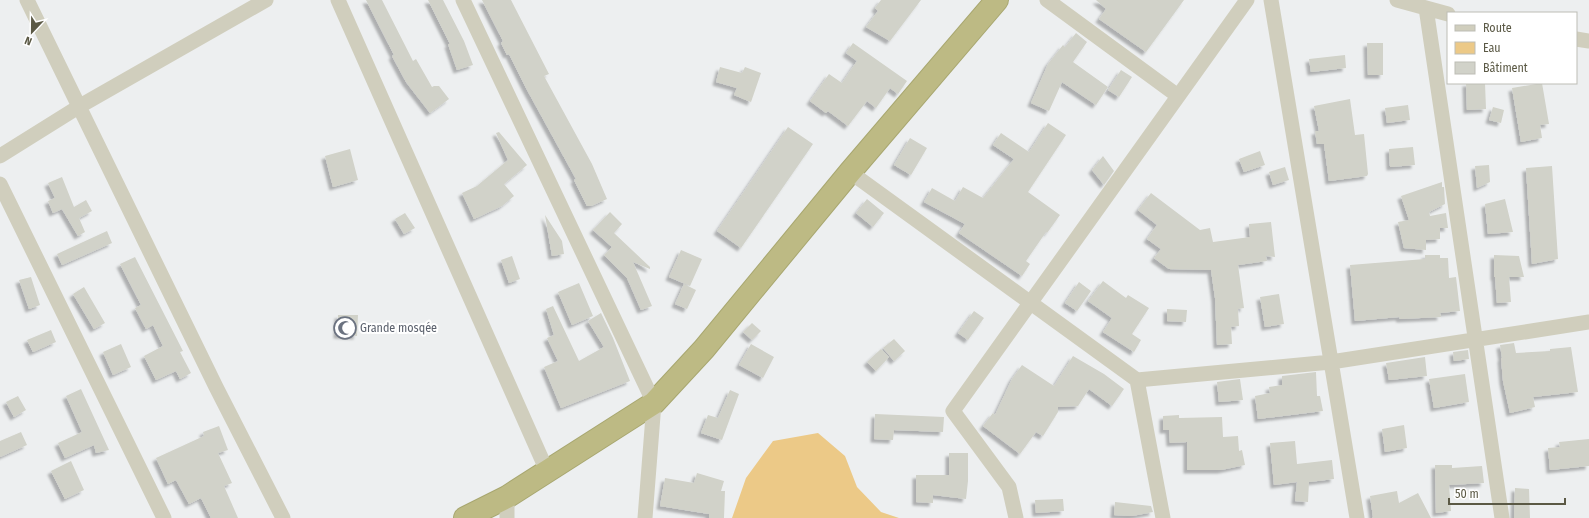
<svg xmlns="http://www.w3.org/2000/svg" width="1589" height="518" font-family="'Fira Sans Condensed',sans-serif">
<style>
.water{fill:#ecc987}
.building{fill:#d1d2c9;filter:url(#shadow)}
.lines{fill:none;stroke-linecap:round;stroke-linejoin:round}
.highway-casing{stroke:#a8a770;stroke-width:24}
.minor{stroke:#d0cebd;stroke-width:15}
.highway{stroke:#bdba84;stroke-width:22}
.labels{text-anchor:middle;stroke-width:4;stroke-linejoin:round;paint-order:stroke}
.worship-label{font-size:12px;fill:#5b616d;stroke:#fff;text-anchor:start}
</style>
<defs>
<filter id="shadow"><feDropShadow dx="-3.5" dy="3.5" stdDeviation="1" flood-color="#0004"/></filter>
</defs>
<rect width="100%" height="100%" fill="#edeff0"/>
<path class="water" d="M818 433 845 456 857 487 881 512 899 518H732L746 478 773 441Z"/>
<path class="building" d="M366 0H382L413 61 416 59 432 87 434 86H439L449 99 430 113 406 82 392 56 394 55Z
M428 0H443L464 41 473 65 457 70 448 44H450Z
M482 0H511L549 74 544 76 592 164 607 199 591 206H587L574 180 576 179 526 88 509 54 507 55 501 43 503 41Z
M881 0H921L890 41 866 27 878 11 875 8Z
M1096 0H1184L1146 52 1099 19 1106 9Z
M1076 33 1087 42 1073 62 1108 87 1096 105 1062 82 1049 111 1031 103 1048 64 1063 45 1065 47Z
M853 43 907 81 898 94 890 88 876 108 867 101 848 126 828 111 826 113 810 101 829 74 842 83 857 61 846 53Z
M1367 43H1383V75H1368Z
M1345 55 1346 68 1311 72 1309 59Z
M720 67 742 73 745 67 761 73 751 102 734 95 737 88 716 82Z
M1121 70 1132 77 1119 97 1108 90Z
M1466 83H1485L1486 109 1467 110Z
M1542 83 1549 124 1540 125 1542 138 1521 142 1512 88Z
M1350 99 1355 135 1364 134 1368 174 1367 176 1329 181 1324 144H1317L1315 131H1319L1314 106Z
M1408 105 1410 120 1387 123 1385 108Z
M1493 107 1504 110 1501 123 1489 120Z
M1048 123 1066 135 1028 192 1060 215 1047 233 1046 232 1026 261 1030 264 1022 276 959 233 965 224 924 202 932 188 955 201 963 187 983 198 1014 159 993 145 1001 133 1029 152Z
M788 127 813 144 741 248 717 231Z
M499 132 527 165 504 184 514 196 502 206 474 219 462 193 477 186 508 160 496 133Z
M910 138 927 148 911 175 894 165Z
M1413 147 1415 165 1390 167 1389 149Z
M350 149 358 180 333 187 325 156Z
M1260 151 1265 165 1244 172 1239 159Z
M1103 156 1114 171 1104 185 1092 170Z
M1489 165 1490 182 1477 188 1475 166Z
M1552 166 1558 259 1532 264 1526 168Z
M1285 167 1289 180 1273 185 1269 172Z
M62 177 74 207 86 200 92 211 79 218 85 232 78 236 62 209 53 213 48 201 55 198 48 183Z
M1442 182V187H1444L1445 204 1429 212 1430 216 1446 213 1448 228H1440V239L1426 240V250L1404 248 1398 222 1409 220 1401 196Z
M1151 193 1200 230 1210 228 1213 242 1250 237 1249 224 1271 222 1275 257 1266 256 1267 261 1238 265 1244 308 1238 309 1239 326 1231 327 1232 344 1217 345 1215 298 1211 270 1169 269 1154 258 1161 249 1147 239 1157 225 1138 210Z
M867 199 884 213 873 227 856 213Z
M1505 199 1513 232 1488 234 1485 204Z
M610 212 622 224 614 233 650 267V269L633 262 652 306 641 310 627 278 604 255 612 247 593 230Z
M405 213 415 228 404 234 395 219Z
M545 215 562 241 564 254 552 256Z
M107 231 112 243 62 265 57 254Z
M681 250 702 259 690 286 669 277Z
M1425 255H1440V258H1448L1449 278 1456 277 1460 311 1440 313 1441 317 1400 319 1399 317 1355 321 1350 265 1425 259Z
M1494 255 1519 256 1524 277H1509L1511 302 1497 303 1495 277H1494Z
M512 256 520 279 509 283 501 260Z
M135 257 183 351 180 352 191 373 180 379 176 371 156 380 144 356 163 346 153 325 146 329 135 308 141 305 120 264Z
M31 277 40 305 29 309 19 280Z
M1103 281 1126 298 1128 295 1149 308 1132 334 1141 340 1134 352 1103 332 1112 318 1088 301Z
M1079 282 1091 291 1077 311 1065 303Z
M579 283 593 316 572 325 558 292Z
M684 284 696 290 687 309 675 304Z
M84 287 105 323 94 329 73 294Z
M1279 294 1284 324 1265 327 1260 297Z
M553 306 579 361 604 347 588 321 601 313 613 338 630 381 561 408 544 367 558 361 547 338 554 335 546 309Z
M1167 309 1187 310 1186 322 1167 321Z
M974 311 984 318 968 340 958 333Z
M338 315H358L357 336 337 335Z
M752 323 761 331 752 340 743 332Z
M51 330 56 342 33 352 27 340Z
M894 339 905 351 894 361 883 348Z
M1514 343 1516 353 1550 351V349L1571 347 1578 392 1533 397 1535 407 1510 413 1503 381 1501 358H1502L1500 345Z
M121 344 131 367 113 375 103 352Z
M751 344 774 357 763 378 739 365Z
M881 349 889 357 876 371 867 362Z
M1468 350 1469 359 1454 361 1453 352Z
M1073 356 1104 374 1124 389 1112 406 1089 389 1078 406 1058 407V412L1043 436 1036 432 1020 454 983 426 993 413 995 415 1012 379 1022 365 1054 386Z
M1425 357 1427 376 1389 380 1386 363Z
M1316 372 1317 396H1320L1323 411 1258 419 1255 396 1270 393 1269 387 1282 385V376Z
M1465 374 1469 402 1434 408 1429 379Z
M1240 379 1243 400 1219 402 1217 382Z
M81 389 109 450 96 453 94 445 65 458 58 443 82 432 66 396Z
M730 390 739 394 722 440 701 433 708 415 718 418Z
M18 396 26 410 14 417 6 402Z
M875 414 944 417 943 432 894 430 893 440 874 439Z
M1179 415V418L1222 417 1223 437 1238 436 1239 451 1242 450 1245 465 1221 470H1187V442L1170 443 1169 430H1163V416Z
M1404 425 1407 448 1385 452 1382 429Z
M219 426 228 450 218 453 232 483 224 486 238 518H211L201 498 189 504 176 480 168 484 156 458 204 436 203 432Z
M21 432 27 445 0 457V441Z
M1589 439V466L1550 470 1548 448 1560 447 1559 442Z
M1295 441 1297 464 1332 460 1334 479 1309 482 1308 502 1295 501 1297 482 1274 485 1270 443Z
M949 453H968V481L966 499 933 495V503L916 502V475H949Z
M71 461 84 490 65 499 51 471Z
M1435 465H1452V468L1482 466 1484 483 1449 485 1451 511 1436 513Z
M697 473 724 481 721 491H725L724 518H709V514L660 506 665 478 694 483Z
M1515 488 1529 489 1530 518H1514Z
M1397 491 1399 503 1418 493 1431 518H1372L1373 517 1370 496Z
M1063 499 1064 511 1036 513 1035 500Z
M1115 502 1151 506 1153 512 1132 516 1114 515Z"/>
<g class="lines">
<g class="highway-casing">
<path id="highway" d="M465 518 507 497 654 403 704 349 850 172 997 0"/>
</g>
<path class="minor" d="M27 0 216 387 283 518
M338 0 547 471
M463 0 654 403 645 518
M1047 0 1178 96
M1271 0 1357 518
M1397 0 1448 14
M1426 8 1502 518
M1576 39 1589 41
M0 156 80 106 266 0
M850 172 1137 380 1331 362 1589 322
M0 184 164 518
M1137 380 1163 518
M507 497V518
M1016 518 1009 487 953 411 1247 0"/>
<use href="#highway" class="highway"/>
</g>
<defs>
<g id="mosque-ring" transform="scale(1.15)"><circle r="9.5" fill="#fff" stroke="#6b7280" stroke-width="1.5"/><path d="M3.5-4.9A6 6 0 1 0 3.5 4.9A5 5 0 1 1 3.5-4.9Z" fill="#6b7280"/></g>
</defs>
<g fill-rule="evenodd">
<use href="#mosque-ring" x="345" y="328"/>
</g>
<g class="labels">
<g class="worship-label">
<text x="360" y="332">Grande mosqée</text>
</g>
</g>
<rect x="1447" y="12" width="130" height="72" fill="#ffffff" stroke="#bdbdb5"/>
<rect x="1455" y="25" width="20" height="6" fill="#d0cebd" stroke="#bdbdb5"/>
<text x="1483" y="32" font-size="12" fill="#5b5945">Route</text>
<rect x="1455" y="42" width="20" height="12" fill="#ecc987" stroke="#bdbdb5"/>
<text x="1483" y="52" font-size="12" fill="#5b5945">Eau</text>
<rect x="1455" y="62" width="20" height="12" fill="#d1d2c9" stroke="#bdbdb5"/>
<text x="1483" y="72" font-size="12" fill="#5b5945">Bâtiment</text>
<g transform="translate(32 32) rotate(202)" stroke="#ffffff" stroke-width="3" paint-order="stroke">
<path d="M0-3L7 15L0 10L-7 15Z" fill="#5b5945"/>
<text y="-6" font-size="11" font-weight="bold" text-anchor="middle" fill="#5b5945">N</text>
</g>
<path d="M1449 498v6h116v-6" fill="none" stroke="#5b5945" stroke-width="2"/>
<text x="1455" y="498" font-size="12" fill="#5b5945" stroke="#ffffff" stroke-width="3" paint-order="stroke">50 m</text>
</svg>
